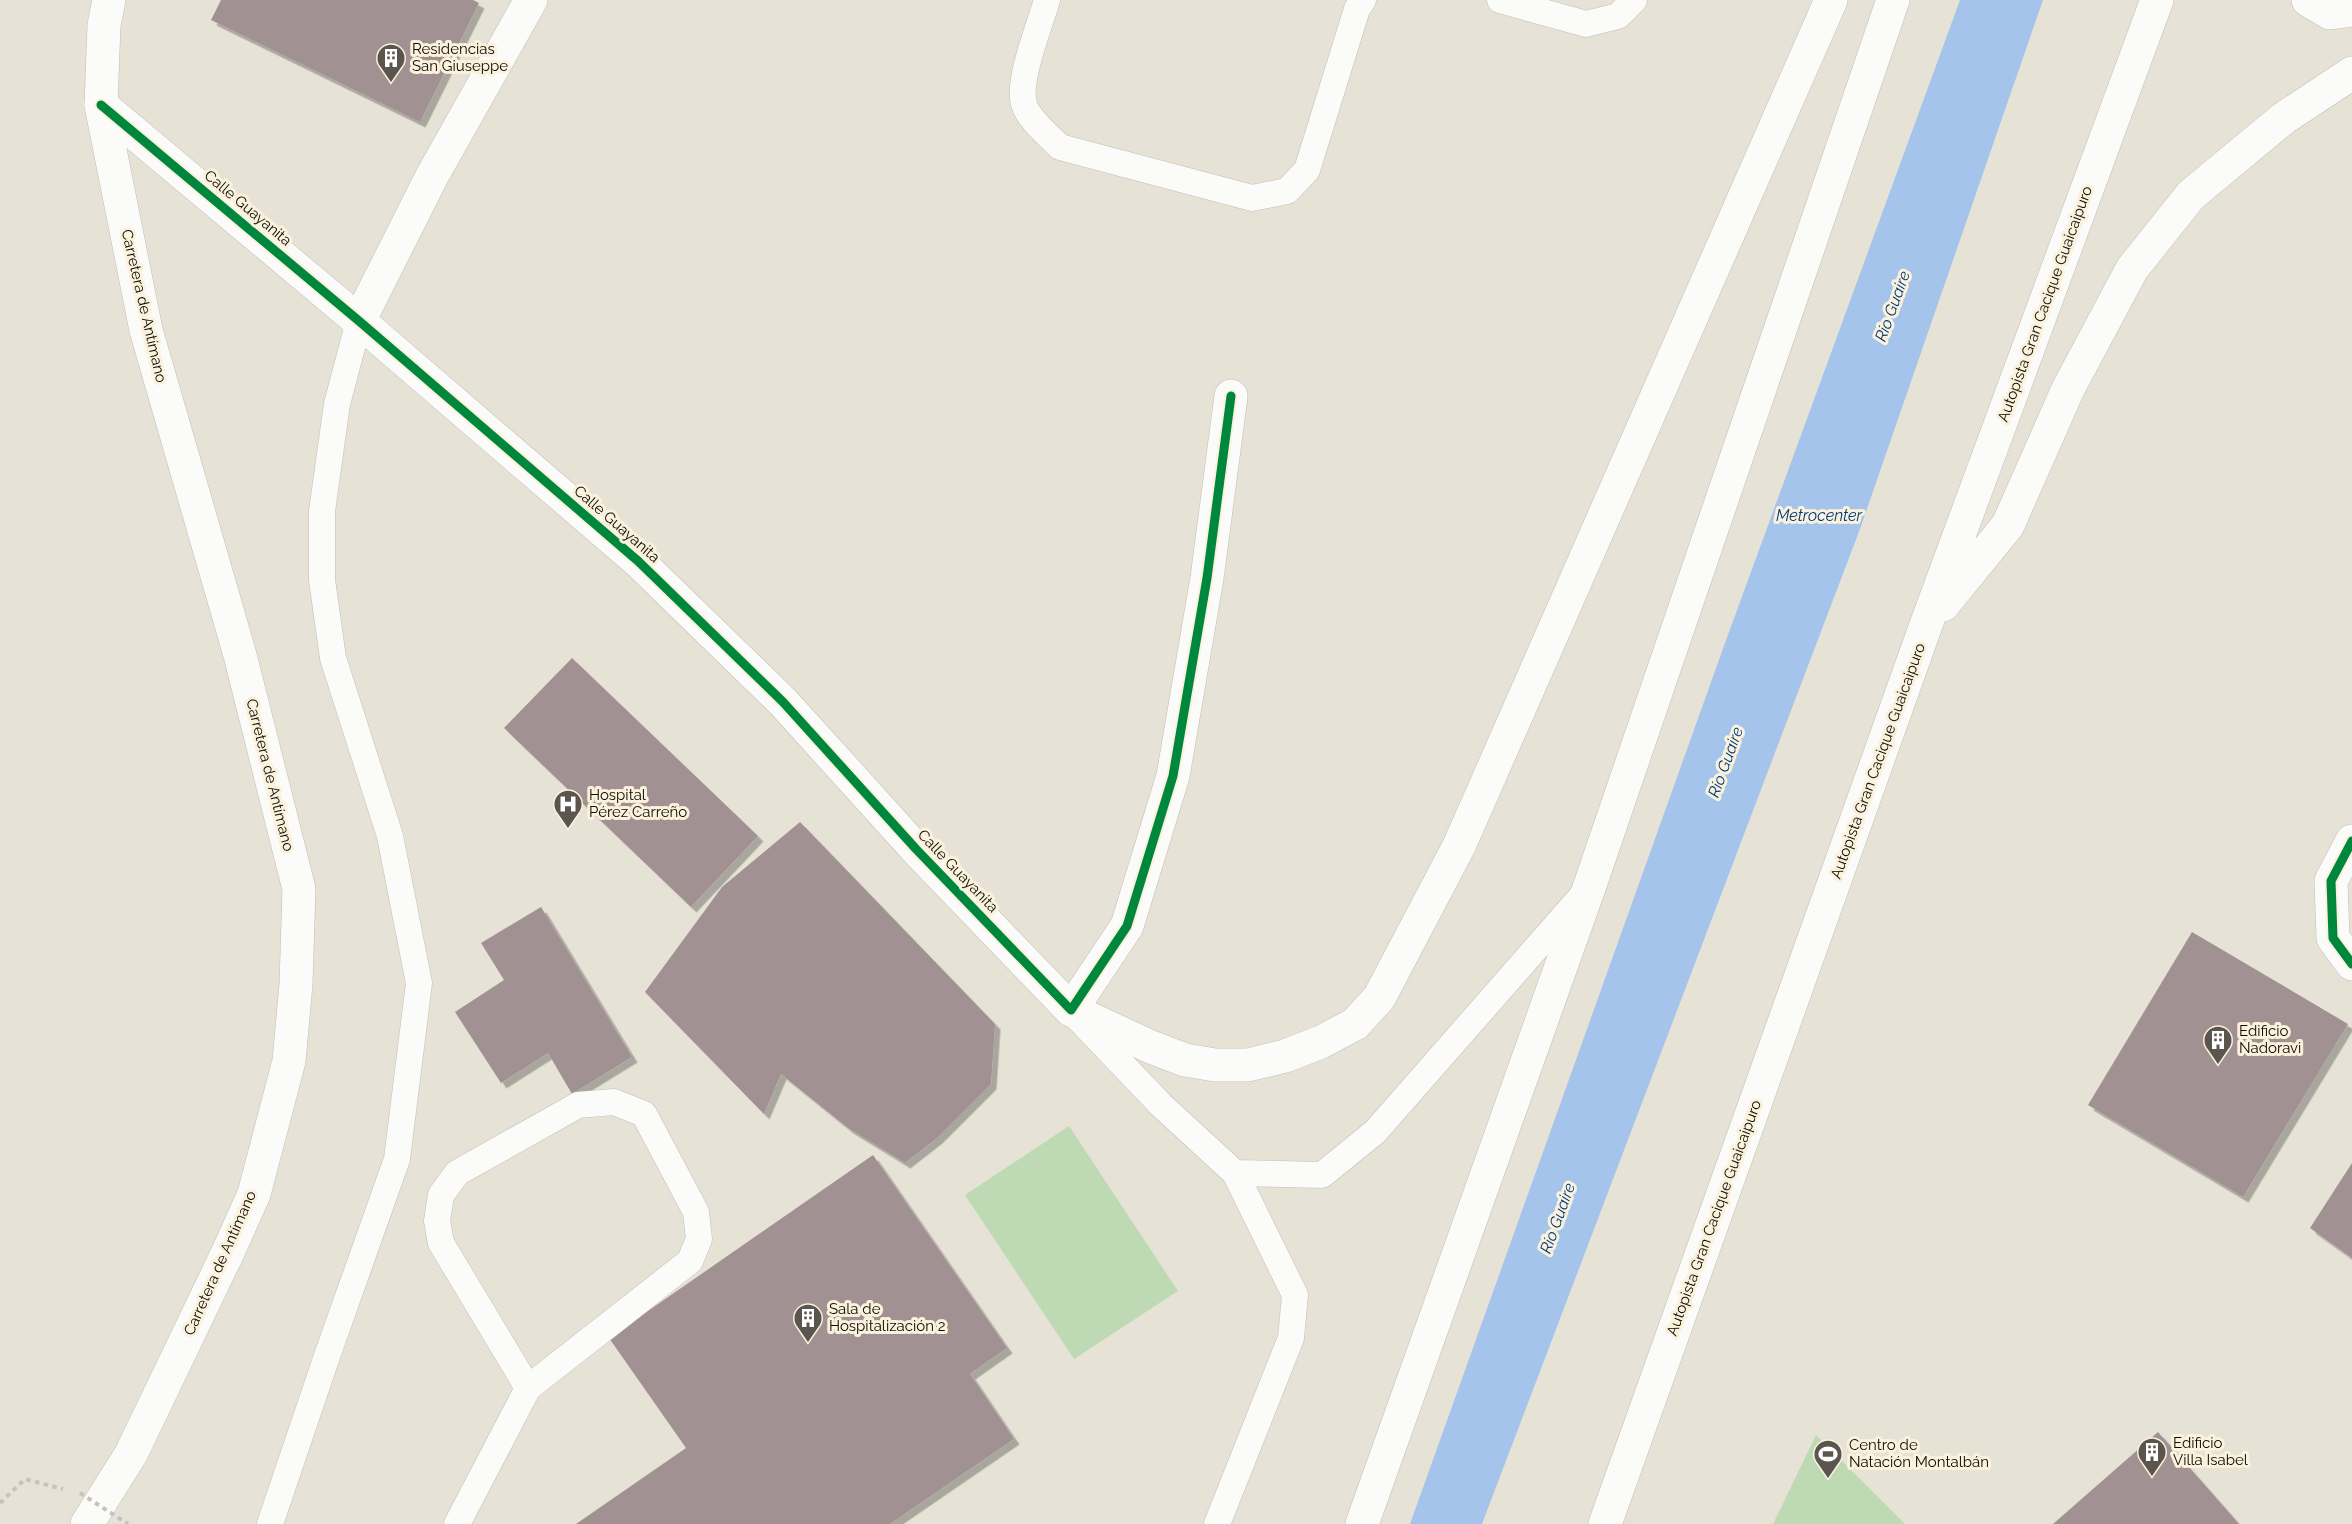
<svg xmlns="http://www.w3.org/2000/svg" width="2352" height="1524" font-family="Raleway,sans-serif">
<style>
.green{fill:#bddab5}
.water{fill:#a5c4ec}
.building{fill:#a29193;filter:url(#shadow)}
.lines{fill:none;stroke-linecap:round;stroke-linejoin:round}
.service-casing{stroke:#c2beb4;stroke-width:27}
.minor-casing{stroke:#c2beb4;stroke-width:34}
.secondary-casing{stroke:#c2beb4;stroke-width:34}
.motorway-casing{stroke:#c2beb4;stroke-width:34}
.path{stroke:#c4c3bf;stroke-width:4;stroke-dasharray:4.5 4.5;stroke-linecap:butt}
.service{stroke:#fbfbf9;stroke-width:26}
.minor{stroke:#fbfbf9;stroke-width:33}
.secondary{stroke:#fbfbf9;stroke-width:33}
.motorway{stroke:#fbfbf9;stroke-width:33}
.path-bridge{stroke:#c4c3bf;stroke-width:4;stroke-dasharray:4.5 4.5;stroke-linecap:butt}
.cycleway-casing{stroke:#faf2dc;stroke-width:13}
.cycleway{stroke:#00873e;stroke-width:9}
.labels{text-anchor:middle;stroke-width:6;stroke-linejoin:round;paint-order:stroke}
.poi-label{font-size:15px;fill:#0e0b05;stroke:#faf2dc;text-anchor:start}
.street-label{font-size:15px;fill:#0e0b05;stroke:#faf2dc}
.water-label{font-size:16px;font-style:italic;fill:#003a7d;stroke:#faf2dc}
</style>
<defs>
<filter id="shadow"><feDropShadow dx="5.5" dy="5.5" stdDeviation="0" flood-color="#0004"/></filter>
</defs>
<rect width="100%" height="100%" fill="#e6e2d6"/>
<path class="green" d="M1069 1126 1178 1291 1074 1359 965 1195Z
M1816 1435 1905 1524H1773Z"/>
<path class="water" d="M1960 0H2043L1860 529 1482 1524H1410L1725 643Z"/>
<path class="building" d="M221 0H473L479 3 420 122 211 20Z
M572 658 758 836 691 907 504 728Z
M800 822 995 1024 991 1084 937 1138 905 1163 848 1128 781 1074 764 1114 645 992 722 887Z
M541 907 632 1057 572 1094 548 1053 501 1083 455 1012 504 980 481 943Z
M2192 932 2348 1024 2243 1197 2088 1105Z
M873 1155 1007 1348 970 1374 1014 1439 890 1524H576L686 1448 609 1338Z
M2352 1163V1258L2310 1228Z
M2158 1432 2239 1524H2053Z"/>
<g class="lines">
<g class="service-casing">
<path id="service" d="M1047 0C1040 25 1017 80 1024 104 1028 119 1049 136 1060 147L1252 198 1287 191 1307 170 1357 9 1363 0
M1500 0 1586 24 1618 16 1634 0
M1076 1016 1161 1105 1235 1173 1295 1295 1291 1338 1217 1524
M1235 1173 1322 1175 1375 1132 1581 897
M270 1524 327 1356 397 1159 419 983 390 836 333 658 322 580V511L337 404 359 321
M457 1524 528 1388 690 1261 699 1239 696 1212 644 1114 614 1102 578 1105 457 1173 441 1195 437 1221 441 1243 528 1388"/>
</g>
<g class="minor-casing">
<path id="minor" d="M101 105 359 321 638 561 783 702 916 849 1071 1010 1127 926 1173 776 1207 578 1231 396
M359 321 432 176 531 0
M2352 841 2331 881 2333 938 2352 964"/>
</g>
<g class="secondary-casing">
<path id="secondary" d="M87 1524 131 1454 228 1252 254 1194 289 1061 296 984 299 889 240 655 146 330 101 105 104 25 109 0"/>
</g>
<g class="motorway-casing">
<path id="motorway" d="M2308 0 2330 13 2352 10
M1943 605 2008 525 2068 389 2132 269 2191 195 2284 118 2352 73
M1071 1010 1151 1047 1185 1060 1215 1065H1248L1285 1056 1321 1042 1355 1024 1379 998 1459 846 1831 0
M1362 1524 1589 888 1893 0
M1605 1524 1926 625 2157 0"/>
</g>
<path class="path" d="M0 1503 25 1479 63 1489"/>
<use href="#service" class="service"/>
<use href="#minor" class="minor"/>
<use href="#secondary" class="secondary"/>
<use href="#motorway" class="motorway"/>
<path class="path-bridge" d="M80 1493 128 1524"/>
<g class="cycleway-casing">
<path id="cycleway" d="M101 105 359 321 638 561 783 702 916 849 1071 1010 1127 926 1173 776 1207 578 1231 396
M2352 841 2331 881 2333 938 2352 964"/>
</g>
<use href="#cycleway" class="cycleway"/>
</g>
<defs>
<g id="building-pin" transform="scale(1.5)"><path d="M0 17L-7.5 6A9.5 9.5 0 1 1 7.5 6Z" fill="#5a564e" stroke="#faf2dc"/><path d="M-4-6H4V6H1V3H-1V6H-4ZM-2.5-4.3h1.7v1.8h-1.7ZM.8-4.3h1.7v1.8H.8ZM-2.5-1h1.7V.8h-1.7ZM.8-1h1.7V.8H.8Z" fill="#fff"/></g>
<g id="hospital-pin" transform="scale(1.5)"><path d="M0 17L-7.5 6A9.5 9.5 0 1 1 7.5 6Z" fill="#5a564e" stroke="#faf2dc"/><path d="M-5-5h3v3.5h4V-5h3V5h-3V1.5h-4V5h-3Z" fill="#fff"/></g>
<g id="stadium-pin" transform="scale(1.5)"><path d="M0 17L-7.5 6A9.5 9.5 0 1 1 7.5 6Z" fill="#5a564e" stroke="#faf2dc"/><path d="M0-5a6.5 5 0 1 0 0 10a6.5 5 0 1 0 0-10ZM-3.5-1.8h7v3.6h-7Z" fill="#fff"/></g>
</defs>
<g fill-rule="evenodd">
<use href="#building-pin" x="391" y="58"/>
<use href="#hospital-pin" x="568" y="804"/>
<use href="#building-pin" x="2218" y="1040"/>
<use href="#building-pin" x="808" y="1318"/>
<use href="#building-pin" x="2152" y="1452"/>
<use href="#stadium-pin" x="1828" y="1454"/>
</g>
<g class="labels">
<g class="poi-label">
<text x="412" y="54">Residencias<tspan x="412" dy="17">San Giuseppe</tspan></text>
<text x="589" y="800">Hospital<tspan x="589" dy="17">Pérez Carreño</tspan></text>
<text x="2239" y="1036">Edificio<tspan x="2239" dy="17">Nadoravi</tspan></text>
<text x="829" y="1314">Sala de<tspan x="829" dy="17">Hospitalización 2</tspan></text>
<text x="2173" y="1448">Edificio<tspan x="2173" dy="17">Villa Isabel</tspan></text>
<text x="1849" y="1450">Centro de<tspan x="1849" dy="17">Natación Montalbán</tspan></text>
</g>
<g class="street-label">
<text transform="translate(248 208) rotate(40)" y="5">Calle Guayanita</text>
<text transform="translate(2045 304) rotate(-70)" y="5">Autopista Gran Cacique Guaicaipuro</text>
<text transform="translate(144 306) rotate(77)" y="5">Carretera de Antímano</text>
<text transform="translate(617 524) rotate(41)" y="5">Calle Guayanita</text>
<text transform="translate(1878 761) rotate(-70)" y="5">Autopista Gran Cacique Guaicaipuro</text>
<text transform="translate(270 775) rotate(76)" y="5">Carretera de Antímano</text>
<text transform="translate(958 871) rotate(46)" y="5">Calle Guayanita</text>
<text transform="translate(1714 1218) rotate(-70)" y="5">Autopista Gran Cacique Guaicaipuro</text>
<text transform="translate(220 1263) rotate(-66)" y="5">Carretera de Antímano</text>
</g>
<g class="water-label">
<text transform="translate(1892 306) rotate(-70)" y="6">Río Guaire</text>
<text x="1819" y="521">Metrocenter</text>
<text transform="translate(1725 762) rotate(-70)" y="6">Río Guaire</text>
<text transform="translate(1557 1218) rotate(-70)" y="6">Río Guaire</text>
</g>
</g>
</svg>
